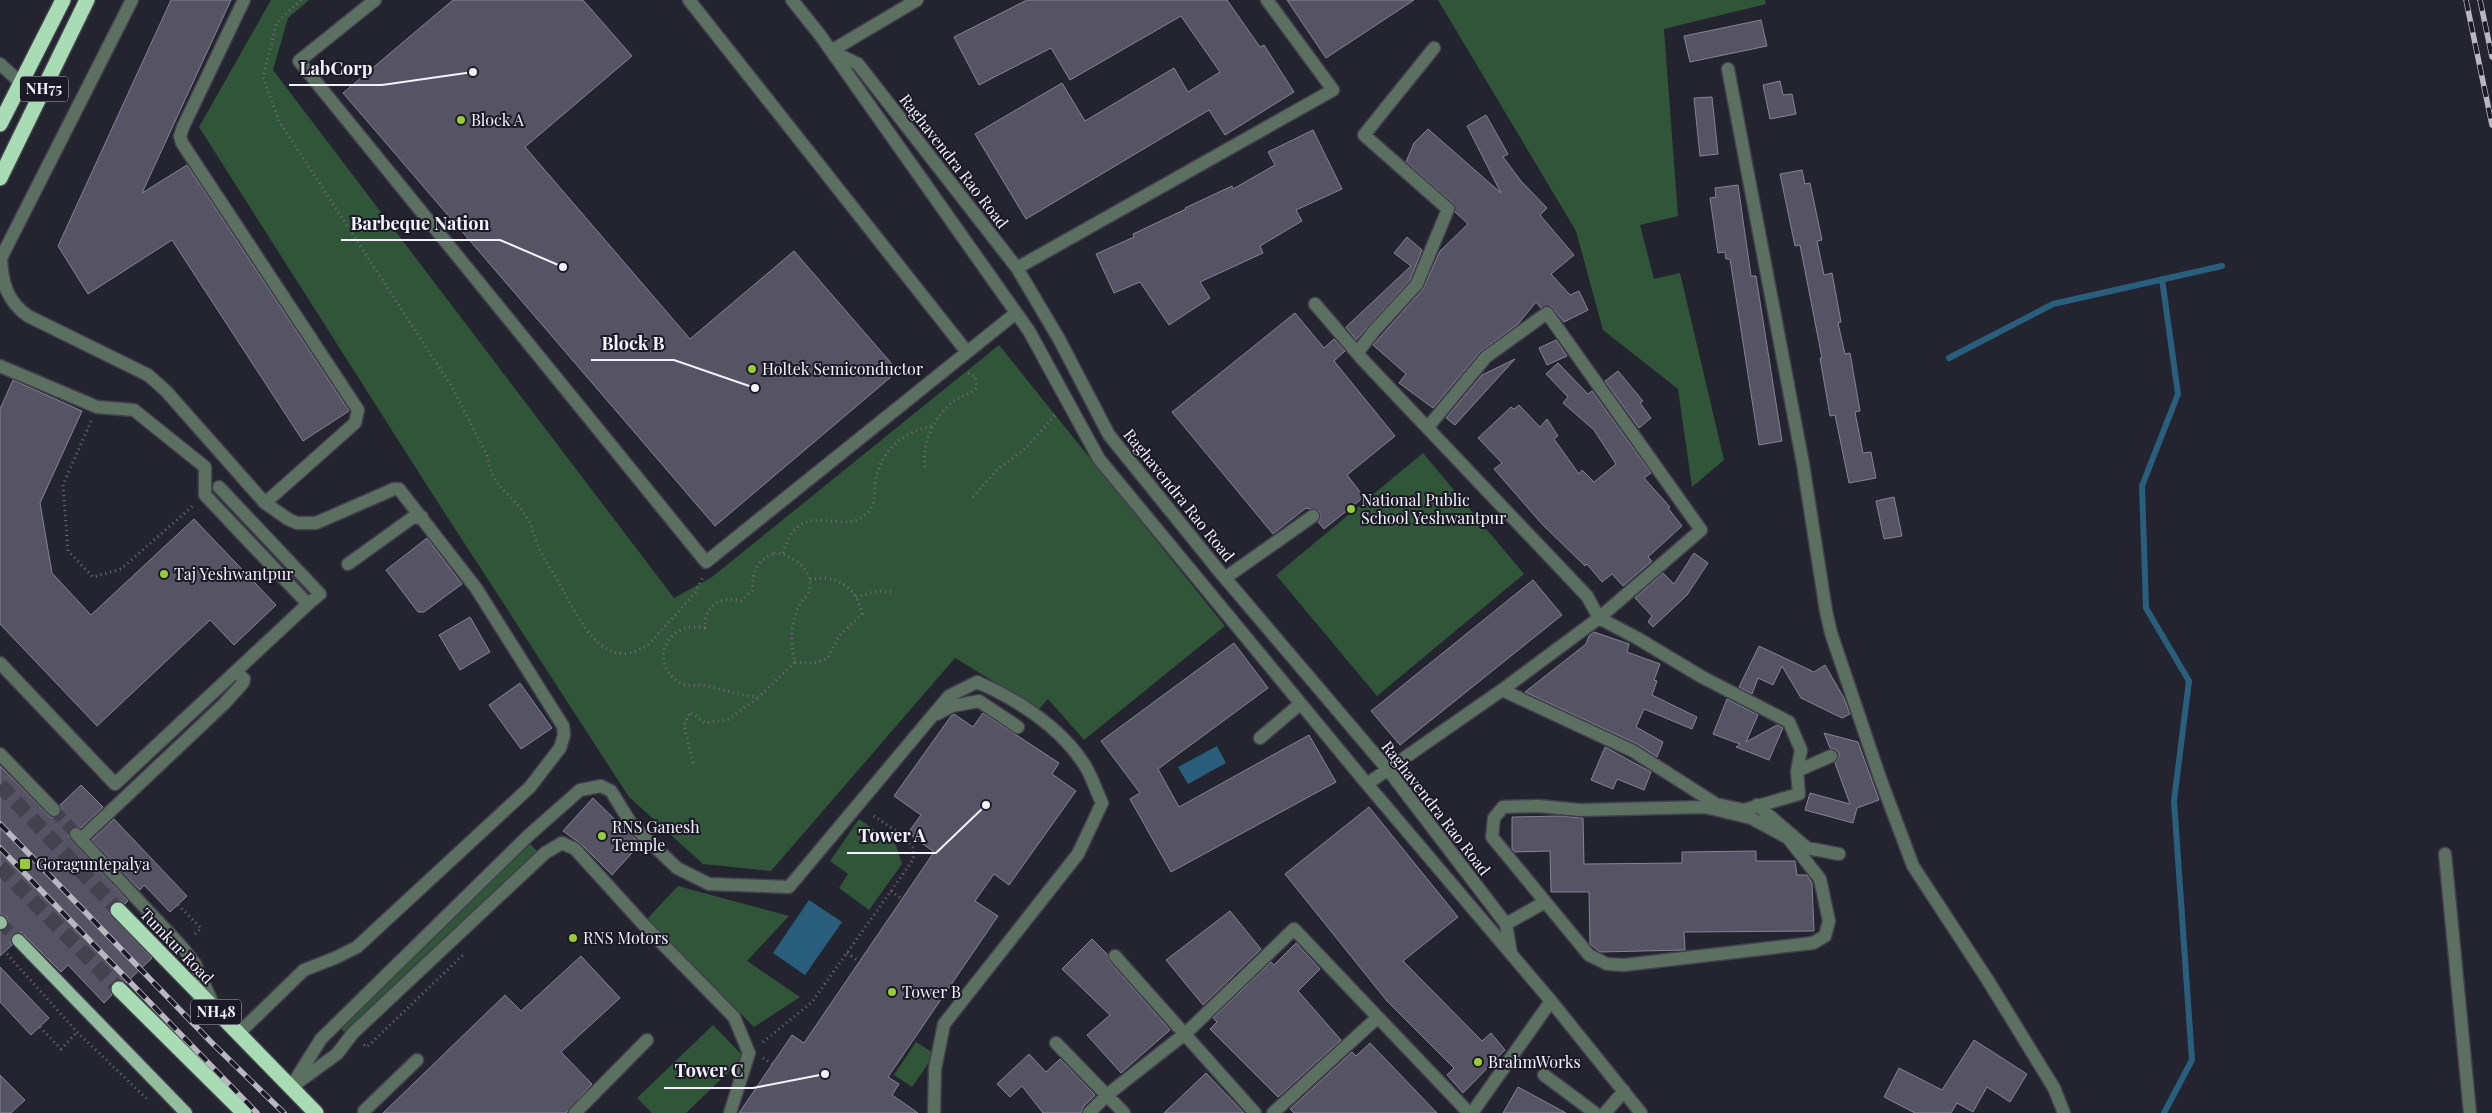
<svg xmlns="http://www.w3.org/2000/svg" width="2492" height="1113" font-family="'Playfair Display',serif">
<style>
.green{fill:#315539}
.water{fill:#295f7c}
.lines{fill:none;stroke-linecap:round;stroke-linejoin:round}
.stream{stroke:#295f7c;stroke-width:6}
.building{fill:#565464;stroke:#858394}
.minor-tunnel{stroke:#43424e;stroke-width:12;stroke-dasharray:12 6;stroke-linecap:butt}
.major-tunnel{stroke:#43424e;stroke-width:12;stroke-dasharray:12 6;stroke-linecap:butt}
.highway-tunnel{stroke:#43424e;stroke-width:15;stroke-dasharray:15 8;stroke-linecap:butt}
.minor-casing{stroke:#41404c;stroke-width:15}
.major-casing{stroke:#41404c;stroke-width:15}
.highway-casing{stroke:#41404c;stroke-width:18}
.path{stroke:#6e6d78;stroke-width:3;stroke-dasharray:1 4;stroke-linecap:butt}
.minor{stroke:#5c7061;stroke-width:12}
.major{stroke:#93bd9e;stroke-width:12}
.highway{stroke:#a9dbb5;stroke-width:15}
.rail-casing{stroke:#b9b8c2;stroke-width:5.5}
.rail{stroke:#1b1926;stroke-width:4;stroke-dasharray:11;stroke-linecap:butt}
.poi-dot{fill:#97cc39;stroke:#1b1926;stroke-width:2}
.labels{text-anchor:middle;stroke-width:4;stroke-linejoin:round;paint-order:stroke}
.shield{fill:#1b1926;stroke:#b2b1bb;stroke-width:1}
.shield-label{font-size:15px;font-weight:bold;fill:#f3f2fb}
.poi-label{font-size:16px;fill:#f3f2fb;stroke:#1b1926;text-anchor:start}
.street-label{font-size:16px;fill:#f3f2fb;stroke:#1b1926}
.leader{fill:none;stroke:#f3f2fb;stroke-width:2}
.callout-dot{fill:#f3f2fb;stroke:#1b1926;stroke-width:2}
.callout-label{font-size:18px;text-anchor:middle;font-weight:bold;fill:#f3f2fb;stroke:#1b1926;stroke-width:4;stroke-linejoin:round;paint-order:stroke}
</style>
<rect width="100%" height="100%" fill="#242330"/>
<path class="green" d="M271 0H309L288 18 273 70 674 598 712 577 999 345 1225 626 1084 740 1048 699 1039 709 955 658 771 871 703 864 629 797 426 484 199 127Z
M1438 0H1765L1766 4 1664 29 1678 216 1640 225 1654 279 1680 273 1724 460 1692 487 1678 389 1603 330 1576 231Z
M1423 453 1524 574 1377 696 1276 575Z
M859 819 896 845 902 864 869 910 839 888 848 874 830 861Z
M530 844 537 851 344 1032 338 1025Z
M678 886 789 916 747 961 800 997 754 1027 647 919Z
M713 1025 744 1057 686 1113H652L637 1098Z
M916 1042 935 1054 912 1087 894 1075Z"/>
<path class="water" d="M1217 746 1226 763 1188 784 1178 767Z
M809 900 842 922 805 975 773 953Z"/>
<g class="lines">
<path class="stream" d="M2162 279 2178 394 2142 486 2146 608 2189 681 2174 801 2192 1060 2164 1113
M1949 358 2053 304 2222 266"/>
</g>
<path class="building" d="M171 0H231L142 193 187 165 349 411 303 441 172 240 88 294 58 246Z
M453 0H583L632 56 525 147 690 339 794 251 898 371 715 526 343 93Z
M1027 0H1227L1260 47 1264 45 1294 92 1225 135 1209 110 1026 219 975 134 1062 83 1085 121 1174 68 1188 92 1220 72 1181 16 1070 80 1051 48 979 85 954 37Z
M1287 0H1414L1326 58Z
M1761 20 1767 46 1690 62 1684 36Z
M1780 81 1783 95 1792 94 1796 114 1770 119 1763 85Z
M1712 97 1718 154 1700 156 1694 98Z
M1486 115 1508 154 1503 157 1521 181 1547 208 1540 215 1574 255 1551 274 1570 295 1579 291 1588 310 1564 322 1551 306 1541 308 1536 302 1518 324 1480 352 1433 408 1399 383 1406 374 1373 345 1423 289 1440 251 1468 224 1455 212 1453 203 1406 162 1414 143 1428 129 1501 193 1467 126Z
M1313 130 1342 189 1296 210 1302 221 1260 246 1263 253 1200 282 1210 298 1169 325 1140 282 1114 293 1096 254 1134 237 1133 234 1186 209 1185 208 1232 186 1233 189 1275 165 1268 152Z
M1802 170 1805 184 1810 183 1822 240 1817 241 1824 275 1832 273 1841 322 1838 323 1845 354 1850 353 1860 411 1855 412 1863 453 1871 452 1876 478 1849 483 1835 415 1830 416 1820 358H1822L1800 245 1795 246 1780 174Z
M1738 185 1751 276H1756L1782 441 1759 445 1730 259H1726L1725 252 1718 253 1710 198 1716 197 1715 188Z
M1407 237 1422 250 1410 280 1356 340 1346 327 1411 266 1394 253Z
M1295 313 1324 348 1334 339 1345 351 1334 361 1395 436 1347 475 1364 497 1324 529 1318 522 1321 516 1319 511 1306 508 1273 534 1172 412Z
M1556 340 1567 356 1547 365 1539 348Z
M1515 359 1455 425 1446 418 1482 375Z
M1558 363 1588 394 1592 391 1651 473 1644 478 1670 507 1668 508 1682 526 1648 557 1652 561 1623 586 1612 574 1602 582 1587 564 1585 566 1541 523 1494 469 1502 463 1478 438 1511 407 1514 409 1519 405 1540 427 1547 419 1558 436 1554 439 1579 474 1582 470 1594 482 1616 464 1594 430 1563 403 1568 397 1546 374Z
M1618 371 1643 401 1640 403 1651 418 1639 428 1605 381Z
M13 380 82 411 40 503 52 573 91 615 194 519 276 605 234 645 210 620 97 726 0 624V409Z
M1894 497 1902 536 1884 539 1876 501Z
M427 538 462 584 424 612H418L386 570Z
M1694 553 1708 563 1687 595 1653 627 1648 622 1652 616 1635 598 1663 573 1674 584Z
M1533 580 1562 615 1400 745 1371 711Z
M470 617 490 652 460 670 439 635Z
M1594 632 1629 644 1627 652 1660 664 1654 680 1657 681 1652 695 1697 717 1692 729 1644 709 1636 727 1663 742 1657 757 1637 744 1525 692 1586 644 1589 636Z
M1234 643 1268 688 1158 769 1179 807 1309 735 1336 782 1171 872 1130 799 1140 793 1101 741Z
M1759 646 1814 672 1825 665 1844 698 1850 714 1842 718 1801 698 1782 666 1773 685 1758 678 1752 694 1739 687Z
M520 683 552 728 521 749 489 705Z
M1727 699 1758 715 1746 742 1777 725 1783 728 1769 760 1736 747 1740 744 1713 734Z
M983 713 1059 763 1052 774 1076 791 1009 885 994 874 975 901 998 916 888 1077 899 1084 892 1095 918 1113H739L792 1035 804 1043 934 852 908 833 921 815 894 796 951 716 954 714 973 727Z
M1824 733 1858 742 1879 800 1857 808 1853 823 1805 810 1810 793 1850 804 1835 763 1839 757V753L1835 749 1830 748Z
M1605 747 1651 772 1644 790 1617 779 1613 789 1591 780Z
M0 766 51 818 60 815 62 809 60 805 81 785 103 807 81 828 75 826 71 828 68 836 128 901 125 904 120 901 112 903 109 913 152 958 126 983 121 980 113 982 110 987 112 995 104 1003 68 965 61 972 21 932 12 935 10 942 12 945 0 956V931L6 929 9 925 7 917 0 914Z
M593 798 640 844 612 875 581 844 563 831Z
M1369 807 1458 917 1403 961 1482 1041 1491 1033 1505 1050 1463 1093 1447 1075 1454 1068 1387 1001 1285 874Z
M1561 816 1583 818 1584 864 1682 863V852L1756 851V861H1795L1797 875H1807L1812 883 1814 931 1684 932 1685 950 1600 952 1590 944 1589 892H1551L1550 851 1515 852 1512 849V817Z
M114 819 187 896 170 912 144 885 140 890 92 840Z
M1230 911 1261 949 1203 1005 1166 960Z
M1092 939 1107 954 1109 961 1170 1030 1121 1073 1087 1035 1110 1015 1062 969Z
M1296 943 1320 969 1298 991 1341 1040 1278 1097 1210 1029 1217 1022 1213 1018 1271 962 1274 965Z
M581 956 620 998 561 1052 592 1084 566 1113H383L505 995 521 1011Z
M0 967 49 1018 31 1035 0 1002Z
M1974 1040 2027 1074 2010 1102 1987 1087 1973 1112 1957 1103 1951 1113H1915L1884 1097 1899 1068 1942 1090Z
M1370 1043 1437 1113H1294L1290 1109 1352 1052 1356 1056Z
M1029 1054 1046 1072 1060 1059 1095 1095 1083 1107 1081 1113H1043L1022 1086 1010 1097 997 1084Z
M1206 1073 1244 1113H1164Z
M0 1075 25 1100 11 1113H0Z
M1518 1087 1566 1113H1503Z"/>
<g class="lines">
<path class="minor-tunnel" d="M54 810 76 834"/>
<path class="major-tunnel" d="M1 923 18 940"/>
<path class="highway-tunnel" d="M0 785 118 910
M0 867 119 989"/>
<g class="minor-casing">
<path id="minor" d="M132 0 1 258C2 283 7 301 28 316L148 375 166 391 265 503 288 519 297 523H316L394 489H399L476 588 563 726 564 735 560 748 530 787 357 947 335 958 304 970 238 1034
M244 0 183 127 180 136 182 143 358 410 355 423 265 503
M375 0 299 61 706 562 1016 313
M689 0 967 352
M792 0 820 35 1029 331 1099 459 1367 784 1551 1001 1641 1113
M831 51 917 0
M833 52 858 64 1017 268 1059 339 1109 435 1219 571 1389 771 1506 924 1511 954
M0 64 21 83
M1728 69 1803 464 1826 611 1831 633 1880 778 1913 866 1987 979 2054 1088 2064 1113
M1017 268 1333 90 1267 0
M1315 304 1363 360 1587 596 1599 618 1637 638 1702 677 1789 722 1801 750 1797 771 1799 794 1744 810 1716 804 1633 751 1502 690
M1357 353 1374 331 1417 284 1448 209 1364 135 1434 48
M0 366 97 407 134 410 205 467V495L308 604 115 784 0 663
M219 487 320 594 308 604
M348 564 412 518 422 517
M1225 578 1313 516
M937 714 952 706 979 701 1018 727
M1260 738 1300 704
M0 754 54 810
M1797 771 1831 756
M1367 784 1502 690 1599 618 1701 530 1547 313 1486 357 1428 427
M1757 805 1807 848 1839 854
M1538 806 1580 810 1705 807 1751 818 1788 838 1820 879 1829 921 1825 936 1813 943 1624 965 1607 964 1589 955 1492 837 1494 818 1503 807Z
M76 834 182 947 195 964 213 1004
M81 839 224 704 243 683 244 679 236 672
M2445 854 2470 1113
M1506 924 1545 902
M1115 956 1255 1113
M1056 1043 1124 1113
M1544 1075 1595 1113
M297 1083 337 1054 353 1033 545 853 562 843 575 849 643 924 734 1017 749 1053 730 1113
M291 1087 321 1039 529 835 580 790 601 786 611 791 632 825 677 868 709 884 789 887 949 696 977 682C1017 699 1060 727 1084 764 1092 776 1096 791 1102 803L1078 854 944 1024 935 1069 934 1113
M364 1111 417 1060
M575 1113 647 1040
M1089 1113 1107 1095 1186 1033 1294 929 1469 1113
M1273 1113 1378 1017
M1472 1113 1551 1001
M1605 1113 1624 1091"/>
</g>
<g class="major-casing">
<path id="major" d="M0 922 1 923
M18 940 186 1113"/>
</g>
<g class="highway-casing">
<path id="highway" d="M0 124 63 0
M0 178 87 0
M118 910 316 1113
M119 989 244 1113"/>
</g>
<path class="path" d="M301 0 277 22 263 77 279 121 452 387 487 455C492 490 512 492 527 518 532 526 533 534 537 543 543 559 555 575 563 590 581 622 604 674 648 645L695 593 703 577
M91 421 63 485 68 551 93 577 121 569 194 505
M925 467C921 442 936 413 957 399 964 395 973 393 977 387L975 376 967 373
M973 497 997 470 1026 448 1057 413
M774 553C792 554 815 570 809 591 808 596 802 600 800 604 790 623 790 643 795 662L759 697C740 696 725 690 707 686 697 683 688 689 677 681 647 659 670 620 705 628 704 606 720 595 741 601L753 590C751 572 758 560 774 553Z
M783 553C800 494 841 538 866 514 876 505 874 495 875 483 880 451 903 431 934 426
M856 597 877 591 895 592
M795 662 813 663 827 659 839 636 862 614C857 587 835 573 808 580
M693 763 684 725 690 712 705 723 729 719 759 697
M891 891 902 899
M178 905 201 928 194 935
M847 953 860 962
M7 954 77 1032 148 1100
M40 1027 61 1049 77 1032
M763 1042 812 1002 913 860 914 849 903 836 871 814
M364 1045 367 1047 464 954
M763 1058 772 1064"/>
<use href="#minor" class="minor"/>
<use href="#major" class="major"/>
<use href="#highway" class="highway"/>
<g class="rail-casing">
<path id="rail" d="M2466 0 2492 125
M2480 0 2492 57
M0 824 211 1042 284 1113
M0 848 257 1113"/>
</g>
<use href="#rail" class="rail"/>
</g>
<g class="poi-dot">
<circle cx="461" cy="120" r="5"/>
<circle cx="752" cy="369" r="5"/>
<circle cx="1351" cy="509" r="5"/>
<circle cx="164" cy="574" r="5"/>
<circle cx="602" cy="836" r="5"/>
<rect x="19" y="858" width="12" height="12" rx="2.5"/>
<circle cx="573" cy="938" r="5"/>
<circle cx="892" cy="992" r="5"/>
<circle cx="1478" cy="1062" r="5"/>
</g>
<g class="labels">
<g class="shield">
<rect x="20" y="76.5" width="48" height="25" rx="4"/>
<rect x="191" y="999.5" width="50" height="25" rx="4"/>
</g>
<g class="shield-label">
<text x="44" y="94">NH75</text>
<text x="216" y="1017">NH48</text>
</g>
<g class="poi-label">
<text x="471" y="126">Block A</text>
<text x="762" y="375">Holtek Semiconductor</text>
<text x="1361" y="506">National Public<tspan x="1361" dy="18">School Yeshwantpur</tspan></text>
<text x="174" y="580">Taj Yeshwantpur</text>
<text x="612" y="833">RNS Ganesh<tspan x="612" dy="18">Temple</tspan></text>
<text x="36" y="870">Goraguntepalya</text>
<text x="583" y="944">RNS Motors</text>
<text x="902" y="998">Tower B</text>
<text x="1488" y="1068">BrahmWorks</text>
</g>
<g class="street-label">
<text transform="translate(954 161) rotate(52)" y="6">Raghavendra Rao Road</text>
<text transform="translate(1179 495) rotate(51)" y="6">Raghavendra Rao Road</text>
<text transform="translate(1436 808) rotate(52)" y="6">Raghavendra Rao Road</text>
<text transform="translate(177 946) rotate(46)" y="6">Tumkur Road</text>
</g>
</g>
<path class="leader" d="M473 72L382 85H289M563 267L500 240H341M755 388L674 360H591M986 805L936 853H847M825 1074L753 1088H664"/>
<g class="callout-dot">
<circle cx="473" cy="72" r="5"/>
<circle cx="563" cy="267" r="5"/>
<circle cx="755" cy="388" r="5"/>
<circle cx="986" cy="805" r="5"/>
<circle cx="825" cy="1074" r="5"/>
</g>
<g class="callout-label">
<text x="336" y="75">LabCorp</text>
<text x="420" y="230">Barbeque Nation</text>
<text x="633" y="350">Block B</text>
<text x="892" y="842">Tower A</text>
<text x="709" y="1077">Tower C</text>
</g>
</svg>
